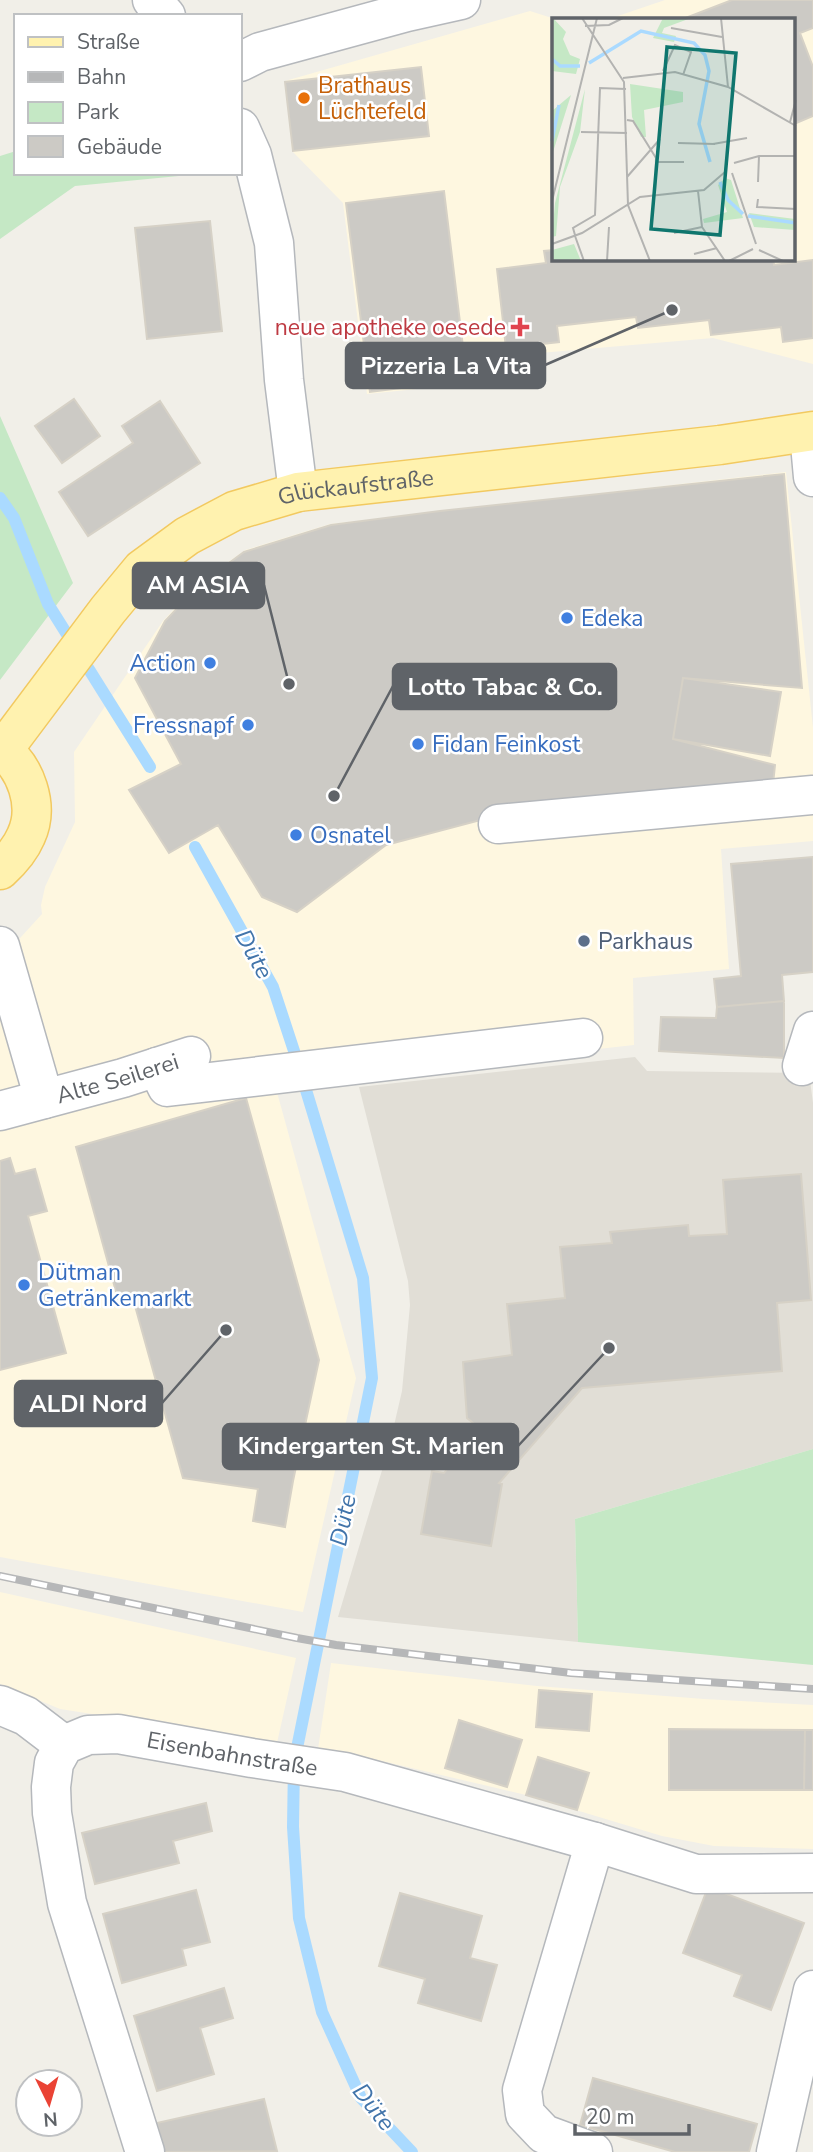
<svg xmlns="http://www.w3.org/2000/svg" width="813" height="2152" font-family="'Nunito Sans',sans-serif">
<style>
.commercial{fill:#fef7e0}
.education{fill:#e1ded6}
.green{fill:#c5e8c5}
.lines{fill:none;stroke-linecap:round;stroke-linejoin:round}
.stream{stroke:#aadaff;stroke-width:12}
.building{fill:#cccac5;stroke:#d6d1c6;stroke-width:2}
.minor-casing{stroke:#b5b8bc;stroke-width:41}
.major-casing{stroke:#f2c960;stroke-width:41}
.minor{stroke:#fff;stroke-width:38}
.major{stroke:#fff2af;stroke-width:38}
.rail-casing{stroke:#b6b7b8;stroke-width:8}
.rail{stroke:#fff;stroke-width:5;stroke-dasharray:16;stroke-linecap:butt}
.food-dot{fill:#e8710a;stroke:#fff;stroke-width:2.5}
.health-dot{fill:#e0444e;stroke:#fff;stroke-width:2.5}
.shop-dot{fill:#3f7fe0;stroke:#fff;stroke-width:2.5}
.service-dot{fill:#5c6f8a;stroke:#fff;stroke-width:2.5}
.labels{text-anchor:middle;stroke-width:5;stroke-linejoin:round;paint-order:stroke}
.food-label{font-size:23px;fill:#c56008;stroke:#fff;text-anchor:start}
.health-label{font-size:23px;fill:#be3a42;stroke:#fff;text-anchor:end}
.street-label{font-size:23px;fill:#5f6368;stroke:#fff}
.shop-label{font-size:23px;fill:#366cbe;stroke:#fff;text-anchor:start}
.service-label{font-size:23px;fill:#4e5e75;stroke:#fff;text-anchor:start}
.water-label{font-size:24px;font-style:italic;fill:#4174aa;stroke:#fff}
.inset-river{fill:none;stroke:#aadaff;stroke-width:3.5}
.inset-road{fill:none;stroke:#b3b3b1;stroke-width:2}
.view{fill:#0f766e;fill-opacity:0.15;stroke:#0f766e;stroke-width:3.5}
.inset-edge{fill:none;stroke:#5f6368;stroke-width:3.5}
.leader{fill:none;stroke:#5f6368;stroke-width:2.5}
.callout-dot{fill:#5f6368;stroke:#fff;stroke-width:2.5}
.callout{fill:#5f6368;stroke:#5f6368;stroke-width:2.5}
.callout-label{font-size:24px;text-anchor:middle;font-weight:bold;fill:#fff}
</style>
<rect width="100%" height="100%" fill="#f1efe8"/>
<path class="commercial" d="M665 0H813V364L713 338 506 356 467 384 367 394 343 203 292 151 285 81 530 11 555 19 554 259H794V19H609Z
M786 472 813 728V841L721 849 729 969 633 978 634 1045 275 1085 356 1378 303 1612 0 1557V960L42 914 41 905 45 887 75 822 74 752 163 621 197 584 245 550 330 524Z
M0 1592 296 1658 277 1743 60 1709 0 1684Z
M331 1663 537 1686 704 1699 813 1705V1849L714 1846 662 1836 526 1795 348 1753 318 1749Z"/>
<path class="education" d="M635 1057 647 1071 809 1073 813 1103V1449L575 1519 578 1642 338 1617 389 1447 402 1391 410 1305 408 1281 359 1087Z"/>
<path class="green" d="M16 151V173H210L75 186 0 239V156Z
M0 416 73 583 0 680Z
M813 1449V1665L578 1642 575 1519Z"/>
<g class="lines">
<path class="stream" d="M0 498 14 518 48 604 150 767
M195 847 273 987 296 1057 363 1278 372 1378 294 1763 293 1827 299 1918 322 2012 361 2098 412 2152"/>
</g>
<path class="building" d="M732 0H813V28L800 33 813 67V116L794 124V19H683Z
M421 67 429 136 293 151 285 82Z
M444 191 467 380 370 392 346 203Z
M210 221 222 331 147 339 135 228Z
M554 250V259H773L774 265 813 260V338L783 342 781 327 711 335 709 320 638 328 636 317 557 326 559 342 506 348 497 269 546 263 544 251Z
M74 399 100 436 62 463 35 426Z
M160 401 200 463 88 536 59 492 133 443 122 426Z
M784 474 802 688 683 678 673 739 775 765 773 784 530 807 386 845 297 912 262 897 218 825 169 853 129 790 181 764 135 678 165 621 199 585 244 552 331 525 440 511Z
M683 678 781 692 770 756 673 739Z
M813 857V972L782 975 784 1001 717 1007 714 979 741 976 731 864Z
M784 1001V1058L659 1051 661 1017 716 1018 717 1007Z
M246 1098 319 1360 293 1481 285 1527 253 1521 258 1489 183 1478 132 1295 118 1299 76 1147Z
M10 1158 15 1174 35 1169 47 1211 28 1216 66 1353 0 1370V1161Z
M801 1174 811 1300 777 1303 782 1371 582 1388 499 1483 502 1484 491 1546 421 1534 432 1471 444 1473 479 1428 467 1418 463 1362 512 1355 507 1304 565 1298 560 1247 612 1243 610 1232 688 1225 689 1236 727 1234 723 1180Z
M539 1690 592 1694 589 1731 536 1727Z
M459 1720 522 1740 507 1787 445 1768Z
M669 1729 805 1730 804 1790H669Z
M805 1730H813V1790H804Z
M538 1757 589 1773 577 1810 526 1795Z
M206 1803 212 1831 173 1841 179 1863 95 1884 82 1833Z
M708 1887 804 1923 771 2010 734 1996 742 1975 683 1953Z
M196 1890 210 1942 182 1949 186 1965 122 1983 103 1914Z
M400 1893 482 1916 470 1958 497 1965 481 2021 418 2003 425 1979 379 1966Z
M224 1988 233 2018 200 2028 214 2074 157 2091 134 2016Z
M593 2078 757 2124 749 2152H675L580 2125Z
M264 2099 277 2151 164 2152 157 2123Z"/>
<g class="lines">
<g class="minor-casing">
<g id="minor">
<path d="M152 0 166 16"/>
<path d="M240 62 260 52 407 12 461 0"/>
<path d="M240 128 252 155 274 243 284 380 298 492"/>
<path d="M809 433 813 477"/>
<path d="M498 824 813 795"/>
<path d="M0 946 44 1099"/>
<path d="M802 1066 813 1031"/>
<path d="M157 1067 167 1087 583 1038"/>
<path id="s1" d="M0 1111 123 1078 191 1056"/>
<path d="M0 1705 26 1716 64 1745"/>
<path id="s2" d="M145 2152 67 1903 52 1813 51 1787 54 1763 64 1745 88 1735 118 1734 252 1758 345 1772 595 1842 696 1874 813 1873"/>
<path d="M593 2152 544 2134 525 2114 522 2090 595 1842"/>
<path d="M776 2152 813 1990"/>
</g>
</g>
<g class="major-casing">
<g id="major">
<path d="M0 748C26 767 40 806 26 836 20 850 11 860 0 870"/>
<path id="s3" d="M3 750 108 610 142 569 187 536 234 511 298 492 720 445 813 431"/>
</g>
</g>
<use href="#minor" class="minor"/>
<use href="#major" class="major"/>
<g class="rail-casing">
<path id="rail" d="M0 1576 297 1638 336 1645 571 1673 813 1689"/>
</g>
<use href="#rail" class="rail"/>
</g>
<circle class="food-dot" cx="304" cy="98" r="7"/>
<path class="health-dot" d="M516.5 316.5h7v7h7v7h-7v7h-7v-7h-7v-7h7z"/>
<g class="shop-dot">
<circle cx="567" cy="618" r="7"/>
<circle cx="210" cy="663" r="7"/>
<circle cx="248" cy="725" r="7"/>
<circle cx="418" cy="744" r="7"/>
<circle cx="296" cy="835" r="7"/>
<circle cx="24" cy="1285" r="7"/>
</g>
<circle class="service-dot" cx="584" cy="941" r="7"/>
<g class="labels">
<g class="food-label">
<text x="318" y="93">Brathaus<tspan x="318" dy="26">Lüchtefeld</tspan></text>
</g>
<g class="health-label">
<text x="506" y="335">neue apotheke oesede</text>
</g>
<g class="street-label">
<text dy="8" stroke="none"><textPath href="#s3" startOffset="462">Glückaufstraße</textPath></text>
<text dy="8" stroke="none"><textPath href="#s1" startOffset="122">Alte Seilerei</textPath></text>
<text dy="8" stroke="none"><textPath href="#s2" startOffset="595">Eisenbahnstraße</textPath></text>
</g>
<g class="shop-label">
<text x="581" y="626">Edeka</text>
<text x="196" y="671" text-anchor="end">Action</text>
<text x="234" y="733" text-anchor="end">Fressnapf</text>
<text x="432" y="752">Fidan Feinkost</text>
<text x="310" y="843">Osnatel</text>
<text x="38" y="1280">Dütman<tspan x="38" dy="26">Getränkemarkt</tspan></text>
</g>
<g class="service-label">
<text x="598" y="949">Parkhaus</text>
</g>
<g class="water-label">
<text transform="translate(254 954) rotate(61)" y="8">Düte</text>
<text transform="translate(343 1520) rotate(-79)" y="8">Düte</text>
<text transform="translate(374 2107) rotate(52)" y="8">Düte</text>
</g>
</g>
<g transform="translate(552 18)">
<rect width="243" height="243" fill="#f1efe8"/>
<path d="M1 0 14 14 11 21 18 37 28 41 24 56 0 53ZM111 0H139L112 10 110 15 124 18 122 24 101 20ZM78 66 131 74V84L92 92 94 119H89L80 99ZM33 71 28 114 8 169 4 218 0 219 3 185ZM19 77 0 137V93ZM173 160 179 162 191 200 152 205 151 201 175 194 166 167ZM197 195 243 201V212L202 209ZM22 226 29 243H0V232Z" fill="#c5e8c5"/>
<path class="inset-river" d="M0 41 8 48H28M37 45 89 13 142 25 153 37 157 53 147 106 158 144M0 123 7 87M168 164 176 182 191 196M196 198 244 205"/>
<path class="inset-road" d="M30 0 72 64 76 187 98 243M169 0 176 69M33 8 57 7 71 0M119 10 170 19M111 53 123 27 139 34 131 57M71 60 123 54 176 69 244 108M75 102 81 103 104 140 103 175M238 104 244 82M29 114 75 115M126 125 163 126M161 126 195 120M103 144H132M182 145 207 138H244M180 155 204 226M75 159 108 121M206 164 207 138M146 173 150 209 173 243M206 181 205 189 244 191M0 183 45 0M122 215 150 209M23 217 21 210 43 197 48 70 74 71M23 218 32 243M0 226 30 215 88 179 152 172 173 154M207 232 231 243M142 236 165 230M55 243 57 209M177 243 201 231"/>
<path class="view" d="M115 29 184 35 168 217 99 211Z"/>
<rect width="243" height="243" class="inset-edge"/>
</g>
<path class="leader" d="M672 310L545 365M289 684L264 585M334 796L393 686M226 1330L162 1403M609 1348L518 1446"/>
<g class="callout-dot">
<circle cx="672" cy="310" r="7"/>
<circle cx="289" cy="684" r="7"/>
<circle cx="334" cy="796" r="7"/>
<circle cx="226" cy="1330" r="7"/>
<circle cx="609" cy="1348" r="7"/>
</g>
<g class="callout">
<rect x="346" y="343" width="199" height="45" rx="7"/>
<rect x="133" y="563" width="131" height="45" rx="7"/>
<rect x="393" y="664" width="223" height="45" rx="7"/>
<rect x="15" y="1381" width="147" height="45" rx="7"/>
<rect x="223" y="1424" width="295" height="45" rx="7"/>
</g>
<g class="callout-label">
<text x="446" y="374">Pizzeria La Vita</text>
<text x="198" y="593">AM ASIA</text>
<text x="505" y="695">Lotto Tabac &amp; Co.</text>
<text x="88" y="1412">ALDI Nord</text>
<text x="371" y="1454">Kindergarten St. Marien</text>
</g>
<rect x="14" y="14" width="228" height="161" fill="#ffffff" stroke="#bfc1c3" stroke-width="2"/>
<rect x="28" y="37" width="35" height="10" fill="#fff2af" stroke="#bfc1c3" stroke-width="2"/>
<text x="77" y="49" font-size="21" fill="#5f6368">Straße</text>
<rect x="28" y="72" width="35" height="10" fill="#b6b7b8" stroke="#bfc1c3" stroke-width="2"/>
<text x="77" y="84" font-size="21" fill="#5f6368">Bahn</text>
<rect x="28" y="102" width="35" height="21" fill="#c5e8c5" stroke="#bfc1c3" stroke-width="2"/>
<text x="77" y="119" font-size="21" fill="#5f6368">Park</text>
<rect x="28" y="136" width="35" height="21" fill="#cccac5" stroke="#bfc1c3" stroke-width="2"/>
<text x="77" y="154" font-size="21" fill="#5f6368">Gebäude</text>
<g transform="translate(49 2103) rotate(175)"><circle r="33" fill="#ffffff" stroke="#bfc1c3" stroke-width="2"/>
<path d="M0-5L12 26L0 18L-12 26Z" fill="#ea4335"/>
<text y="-10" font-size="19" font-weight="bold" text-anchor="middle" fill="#5f6368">N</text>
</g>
<path d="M575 2124v10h114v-10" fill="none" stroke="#5f6368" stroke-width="3.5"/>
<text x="586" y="2124" font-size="21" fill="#5f6368" stroke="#ffffff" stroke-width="5" paint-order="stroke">20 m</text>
</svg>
